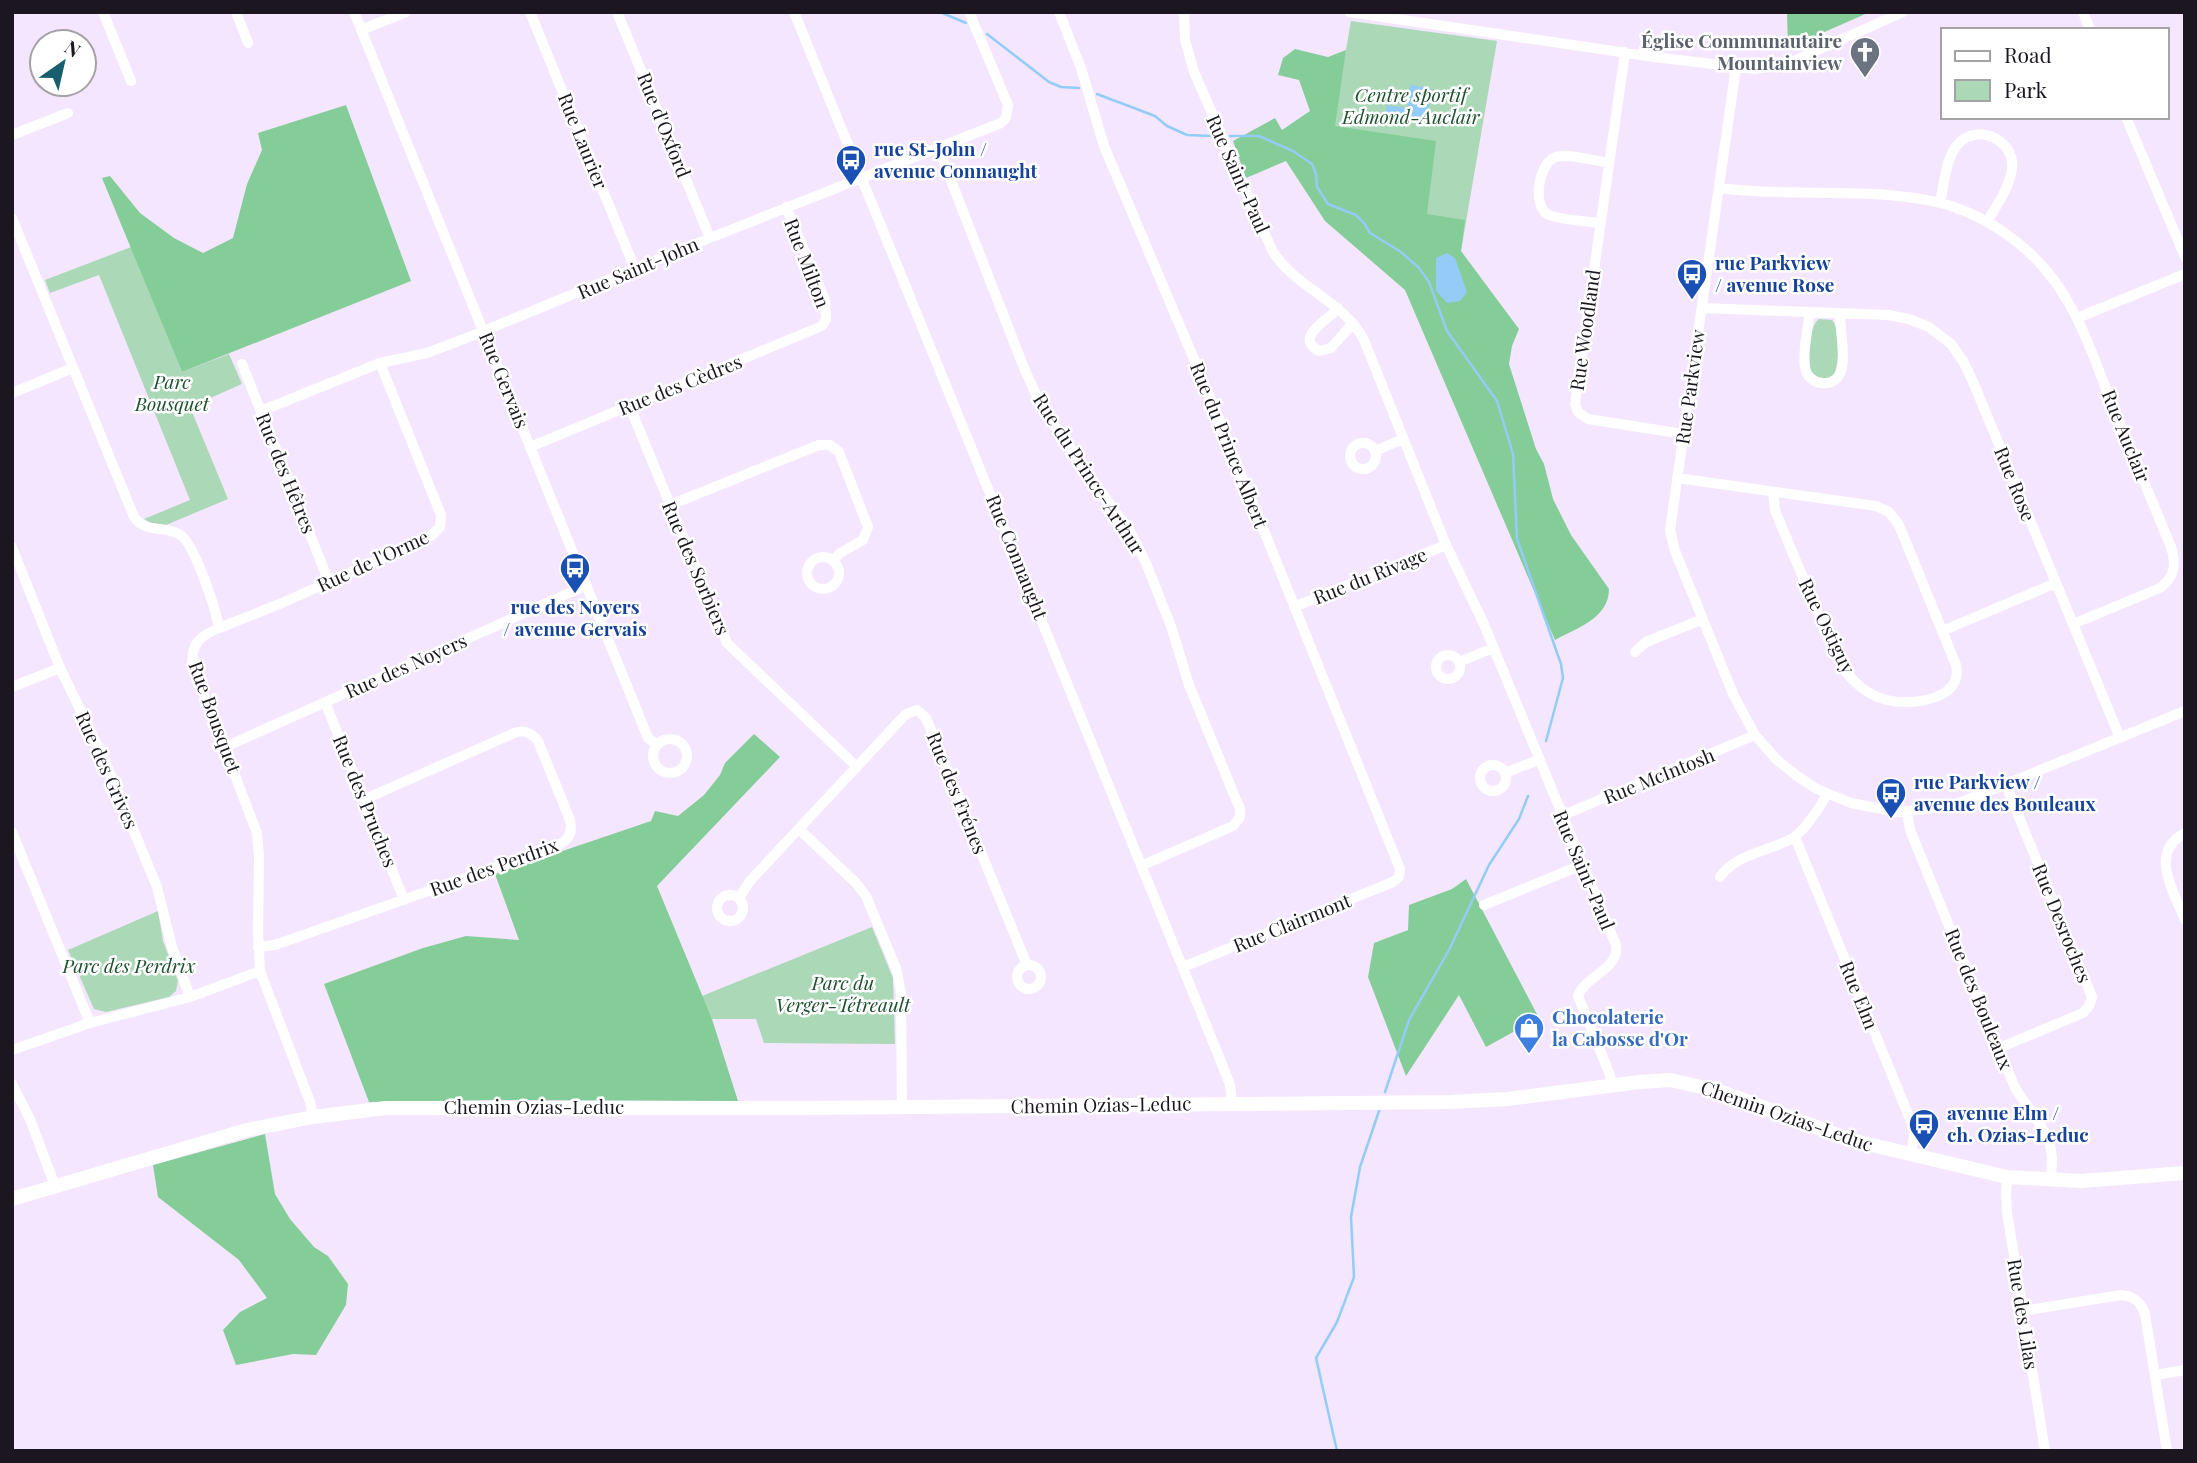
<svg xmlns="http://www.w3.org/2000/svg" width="2197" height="1463" font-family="'Playfair Display',serif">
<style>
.green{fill:#abd8b6}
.forest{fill:#85cd98}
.water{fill:#93ccf6}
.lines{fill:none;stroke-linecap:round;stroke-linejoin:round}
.stream{stroke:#93ccf6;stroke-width:2.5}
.minor{stroke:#fff;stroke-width:10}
.tertiary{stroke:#fff;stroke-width:14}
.labels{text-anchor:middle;stroke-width:5;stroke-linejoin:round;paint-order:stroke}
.worship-label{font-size:19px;font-weight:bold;fill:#5b616d;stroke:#fff;text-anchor:end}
.park-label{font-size:19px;font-style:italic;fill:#1d512e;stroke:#fff}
.street-label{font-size:19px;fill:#1b161f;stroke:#fff}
.transit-label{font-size:19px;font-weight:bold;fill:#164399;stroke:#fff;text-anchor:start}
.shop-label{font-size:19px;font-weight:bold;fill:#366cbe;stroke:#fff;text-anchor:start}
</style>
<rect width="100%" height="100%" fill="#f5e6ff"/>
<path class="green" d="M1351 21 1497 41 1461 251 1330 141Z
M131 247 182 372 229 354 242 384 190 407 228 499 166 525 151 523 144 519 190 500 99 275 50 293 45 280Z
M1819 319 1832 320C1842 332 1839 361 1834 376L1822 381 1810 371C1809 357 1807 329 1819 319Z
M158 911 163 941 178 981 176 991 169 997 106 1012 94 1009 68 950Z
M872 927 893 978 895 1044 764 1043 756 1019H712L702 996Z"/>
<path class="forest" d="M1784 12H1870L1788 48 1787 13Z
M1295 49 1328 57 1346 50 1335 126 1436 141 1427 214 1465 220 1461 251 1519 329 1512 346 1509 364 1536 449 1544 464 1553 499 1571 535 1609 589C1609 618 1577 628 1555 640L1405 290 1325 221 1286 161 1246 178 1233 141 1275 118 1282 130 1310 111 1299 80 1278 75 1283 58Z
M346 105 411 281 182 372 102 178 110 176 140 213 174 238 203 253 233 238 247 184 262 150 258 133Z
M754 734 780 757 657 886 712 1019 738 1101 494 1100 369 1102 324 984 423 948 466 936 519 940 495 874 651 821 655 811 678 816 704 795 720 775 725 763Z
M1466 879 1539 1018 1486 1047 1459 995 1406 1076 1368 977 1374 943 1408 930 1409 905 1452 889Z
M265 1134 275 1194 290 1219 314 1247 328 1256 348 1284 346 1305 316 1355 293 1354 236 1365 223 1330 240 1312 267 1298 239 1260 158 1197 153 1165Z"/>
<path class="water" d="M1410 85 1431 88 1426 124 1385 118 1387 105 1407 108Z
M1447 253 1455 258 1467 292 1460 301 1447 303 1436 291V258Z"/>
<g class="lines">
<path class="stream" d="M940 12 966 23
M987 34 1049 82 1061 87 1079 88
M1097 94 1155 116 1167 126 1187 135 1213 136
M1230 136H1259L1293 151 1312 164 1316 174 1317 187 1328 204 1356 215 1364 223 1370 233 1401 252 1419 268 1429 282 1447 331 1497 401 1513 454 1517 539 1561 664 1563 678 1546 741
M1385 1092 1409 1020 1449 950 1489 865 1519 819 1528 796
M1337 1451 1316 1358 1337 1322 1354 1277 1351 1217 1360 1167 1379 1111"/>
<path class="minor" d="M103 12 131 81
M236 12 248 43
M354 12 648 738 657 745
M530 12 635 269
M617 12 710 238
M794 12 1224 1069 1230 1085 1232 1104
M1059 12 1081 68 1104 146 1215 409 1400 869 1399 877 1393 882 1183 967
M1184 12 1185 40 1194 72 1272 250C1295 288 1343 300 1364 340L1446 545 1483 622 1616 945C1620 969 1585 976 1578 996L1610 1075 1612 1086
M1349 12 1654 57 1755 69 1789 63 1903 12
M2083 12 2090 30
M361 30 406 12
M1625 52 1575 404 1578 412 1588 419 1683 434
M1736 67 1670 530 1675 551 1734 696 1755 735 1776 759 1797 776 1817 789 1851 803 1897 812 1952 806 2185 711
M2126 117 2185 257
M12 135 68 113
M938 147 1024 368 1042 408 1132 535 1146 563 1172 629 1189 685 1240 809V817L1233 826 1143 865
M1719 188C1786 197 1854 188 1921 199 1981 208 2038 248 2068 302 2086 332 2097 367 2110 399 2131 449 2151 498 2171 547 2177 564 2175 577 2160 588L2073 624
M1940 203C1944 184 1946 155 1960 142 1980 123 2016 142 2012 169 2010 187 1996 206 1987 222
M12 218 134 517C147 534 162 525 179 534 194 541 216 610 219 628 200 636 190 644 193 666L257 833 259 856 258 931 260 971 310 1102 313 1117
M1600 223C1587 221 1557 220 1547 214 1532 204 1539 162 1556 157 1567 153 1596 161 1609 163
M1338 308C1329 320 1293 337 1319 351L1331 348 1353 323
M1702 308 1888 315 1909 319 1929 327 1951 344 1963 361 1974 384 2120 738
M1809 313C1809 330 1802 349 1805 367 1808 388 1838 389 1842 368 1845 351 1840 331 1840 314
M2077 318 2185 274
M242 364 329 582
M12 393 73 368
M629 405 727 643 857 767
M261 411 380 363 427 353 469 337 710 238 1001 123 1006 118 1008 105 969 12
M1350 456a13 13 0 1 1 26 0a13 13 0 1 1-26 0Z
M530 447 822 326 826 319 825 300 786 207
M1375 451 1403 439
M1677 478 1876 506 1889 512 1899 525 1956 665C1964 700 1911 706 1887 700 1874 697 1863 690 1854 681 1836 664 1828 637 1819 615 1804 580 1789 545 1775 510L1773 492
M670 505 819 445H830L839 452 868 527 863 540 840 553 833 561
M12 547 60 668 105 761 157 887 172 947 190 997
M807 573a16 16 0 1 1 32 0a16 16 0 1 1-32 0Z
M1294 607 1446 545
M219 628 282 603 431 536 440 527 441 515 380 363
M1942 631 2056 583
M1635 652 1646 642 1703 619
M1436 667a12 12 0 1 1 24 0a12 12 0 1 1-24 0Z
M1459 662 1493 648
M12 687 60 668
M325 702 404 900
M653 756a17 17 0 1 1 34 0a17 17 0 1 1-34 0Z
M225 747 587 585
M1480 778a13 13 0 1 1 26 0a13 13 0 1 1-26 0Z
M1505 773 1538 760
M1907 812 1910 830 2015 1088 2049 1138 2052 1157 2051 1181
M1561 816 1755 735
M799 829 856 883 866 896 897 971 901 994 902 1107
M12 832 90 1023
M2185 833C2148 852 2174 892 2185 920
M1795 837 1912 1124 1914 1136 1911 1155
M1720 877C1737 853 1768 852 1793 838 1804 831 1821 806 1827 794
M717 908a13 13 0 1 1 26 0a13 13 0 1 1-26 0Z
M739 898 750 881 906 714 917 710 926 718 1027 965
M1484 905 1582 865
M258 947 275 945 556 846C568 841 573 833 570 820L538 741C531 732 522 729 512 734L365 799
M1017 977a12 12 0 1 1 24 0a12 12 0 1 1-24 0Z
M1999 1048 2083 1013 2089 1006 2092 997 2006 785
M12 1050 90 1023 190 997 260 971
M12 1084 30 1119 55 1186
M2007 1177 2006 1192 2007 1212 2045 1451
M2023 1311 2121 1295C2134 1296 2141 1302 2145 1314L2167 1451
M2155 1375 2185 1370"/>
<path class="tertiary" d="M12 1199 247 1130 313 1117 386 1108H809L1450 1102 1507 1099 1640 1082 1671 1080 1722 1092 1851 1140 2007 1177 2081 1181 2185 1173"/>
</g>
<defs>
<g id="church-pin" transform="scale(1.575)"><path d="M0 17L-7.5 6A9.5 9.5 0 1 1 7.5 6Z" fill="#6b7280" stroke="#fff"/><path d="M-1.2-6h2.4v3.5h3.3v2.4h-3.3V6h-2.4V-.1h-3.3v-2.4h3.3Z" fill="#fff"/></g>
<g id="bus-pin" transform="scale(1.575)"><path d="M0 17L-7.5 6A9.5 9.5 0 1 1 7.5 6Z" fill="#1a4fb4" stroke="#fff"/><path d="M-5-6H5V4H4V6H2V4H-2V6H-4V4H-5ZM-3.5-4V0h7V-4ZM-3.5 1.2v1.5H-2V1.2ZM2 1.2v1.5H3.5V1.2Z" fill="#fff"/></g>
<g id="shop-pin" transform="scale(1.575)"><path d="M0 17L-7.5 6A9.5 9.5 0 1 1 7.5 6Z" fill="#3f7fe0" stroke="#fff"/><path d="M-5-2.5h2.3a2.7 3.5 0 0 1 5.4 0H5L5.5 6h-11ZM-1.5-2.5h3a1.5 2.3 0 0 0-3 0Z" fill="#fff"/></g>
</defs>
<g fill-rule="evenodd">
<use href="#church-pin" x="1865" y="52"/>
<use href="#bus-pin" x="851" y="160"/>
<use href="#bus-pin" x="1692" y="274"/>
<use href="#bus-pin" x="575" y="568"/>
<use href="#bus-pin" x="1891" y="793"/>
<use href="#shop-pin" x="1529" y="1028"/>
<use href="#bus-pin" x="1924" y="1124"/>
</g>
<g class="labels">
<g class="worship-label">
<text x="1842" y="48">Église Communautaire<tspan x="1842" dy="22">Mountainview</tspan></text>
</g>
<g class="park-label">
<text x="1411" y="102">Centre sportif<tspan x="1411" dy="22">Edmond-Auclair</tspan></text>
<text x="172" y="389">Parc<tspan x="172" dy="22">Bousquet</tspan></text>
<text x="129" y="973">Parc des Perdrix</text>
<text x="843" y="990">Parc du<tspan x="843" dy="22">Verger-Tétreault</tspan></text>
</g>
<g class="street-label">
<text transform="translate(664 125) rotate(68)" y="7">Rue d'Oxford</text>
<text transform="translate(583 141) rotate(68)" y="7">Rue Laurier</text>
<text transform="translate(1238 174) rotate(66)" y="7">Rue Saint-Paul</text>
<text transform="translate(807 263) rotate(69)" y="7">Rue Milton</text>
<text transform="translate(638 268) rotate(-23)" y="7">Rue Saint-John</text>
<text transform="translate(1585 330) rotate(-82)" y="7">Rue Woodland</text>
<text transform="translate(504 380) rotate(68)" y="7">Rue Gervais</text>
<text transform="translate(680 385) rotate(-22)" y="7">Rue des Cèdres</text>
<text transform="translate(1690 387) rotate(-82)" y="7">Rue Parkview</text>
<text transform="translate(2126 436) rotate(68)" y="7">Rue Auclair</text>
<text transform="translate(1229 445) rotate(68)" y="7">Rue du Prince Albert</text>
<text transform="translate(286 473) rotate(68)" y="7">Rue des Hêtres</text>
<text transform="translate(1089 474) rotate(57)" y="7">Rue du Prince-Arthur</text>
<text transform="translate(2015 484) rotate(68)" y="7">Rue Rose</text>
<text transform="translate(1017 557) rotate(68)" y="7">Rue Connaught</text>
<text transform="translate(373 561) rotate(-25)" y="7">Rue de l'Orme</text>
<text transform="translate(696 568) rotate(67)" y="7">Rue des Sorbiers</text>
<text transform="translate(1370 576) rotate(-22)" y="7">Rue du Rivage</text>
<text transform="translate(1827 626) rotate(64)" y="7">Rue Ostiguy</text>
<text transform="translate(406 666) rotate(-24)" y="7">Rue des Noyers</text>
<text transform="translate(215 717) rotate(70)" y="7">Rue Bousquet</text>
<text transform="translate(107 770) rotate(66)" y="7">Rue des Grives</text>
<text transform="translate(1659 776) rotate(-22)" y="7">Rue McIntosh</text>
<text transform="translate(957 793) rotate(68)" y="7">Rue des Frénes</text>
<text transform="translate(365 801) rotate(68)" y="7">Rue des Pruches</text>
<text transform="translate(494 867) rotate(-20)" y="7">Rue des Perdrix</text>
<text transform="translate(1584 870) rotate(67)" y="7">Rue Saint-Paul</text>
<text transform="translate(1292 923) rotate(-22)" y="7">Rue Clairmont</text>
<text transform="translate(2062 923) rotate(68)" y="7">Rue Desroches</text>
<text transform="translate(1859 995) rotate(68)" y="7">Rue Elm</text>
<text transform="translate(1979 999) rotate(68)" y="7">Rue des Bouleaux</text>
<text transform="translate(1101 1105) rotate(-1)" y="7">Chemin Ozias-Leduc</text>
<text x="534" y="1114">Chemin Ozias-Leduc</text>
<text transform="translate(1787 1116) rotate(19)" y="7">Chemin Ozias-Leduc</text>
<text transform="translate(2023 1314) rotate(81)" y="7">Rue des Lilas</text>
</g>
<g class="transit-label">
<text x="874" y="156">rue St-John /<tspan x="874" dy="22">avenue Connaught</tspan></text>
<text x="1715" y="270">rue Parkview<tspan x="1715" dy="22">/ avenue Rose</tspan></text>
<text x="575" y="614" text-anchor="middle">rue des Noyers<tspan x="575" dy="22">/ avenue Gervais</tspan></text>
<text x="1914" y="789">rue Parkview /<tspan x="1914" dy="22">avenue des Bouleaux</tspan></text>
<text x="1947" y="1120">avenue Elm /<tspan x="1947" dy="22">ch. Ozias-Leduc</tspan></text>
</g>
<g class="shop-label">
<text x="1552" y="1024">Chocolaterie<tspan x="1552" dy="22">la Cabosse d'Or</tspan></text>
</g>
</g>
<rect width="2197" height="1463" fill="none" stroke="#1b161f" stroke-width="28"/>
<rect x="1941" y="28" width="228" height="91" fill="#ffffff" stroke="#a4a2a5" stroke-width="2"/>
<rect x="1955" y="51" width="35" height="10" fill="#ffffff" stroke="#a4a2a5" stroke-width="2"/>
<text x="2004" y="63" font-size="21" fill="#1b161f">Road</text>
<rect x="1955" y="80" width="35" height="21" fill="#abd8b6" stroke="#a4a2a5" stroke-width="2"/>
<text x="2004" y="98" font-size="21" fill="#1b161f">Park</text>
<g transform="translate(63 63) rotate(34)"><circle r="33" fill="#ffffff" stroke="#a4a2a5" stroke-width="2"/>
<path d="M0-5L12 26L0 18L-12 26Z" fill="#175f6f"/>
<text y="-10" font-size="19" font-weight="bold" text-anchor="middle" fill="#1b161f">N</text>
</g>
</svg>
